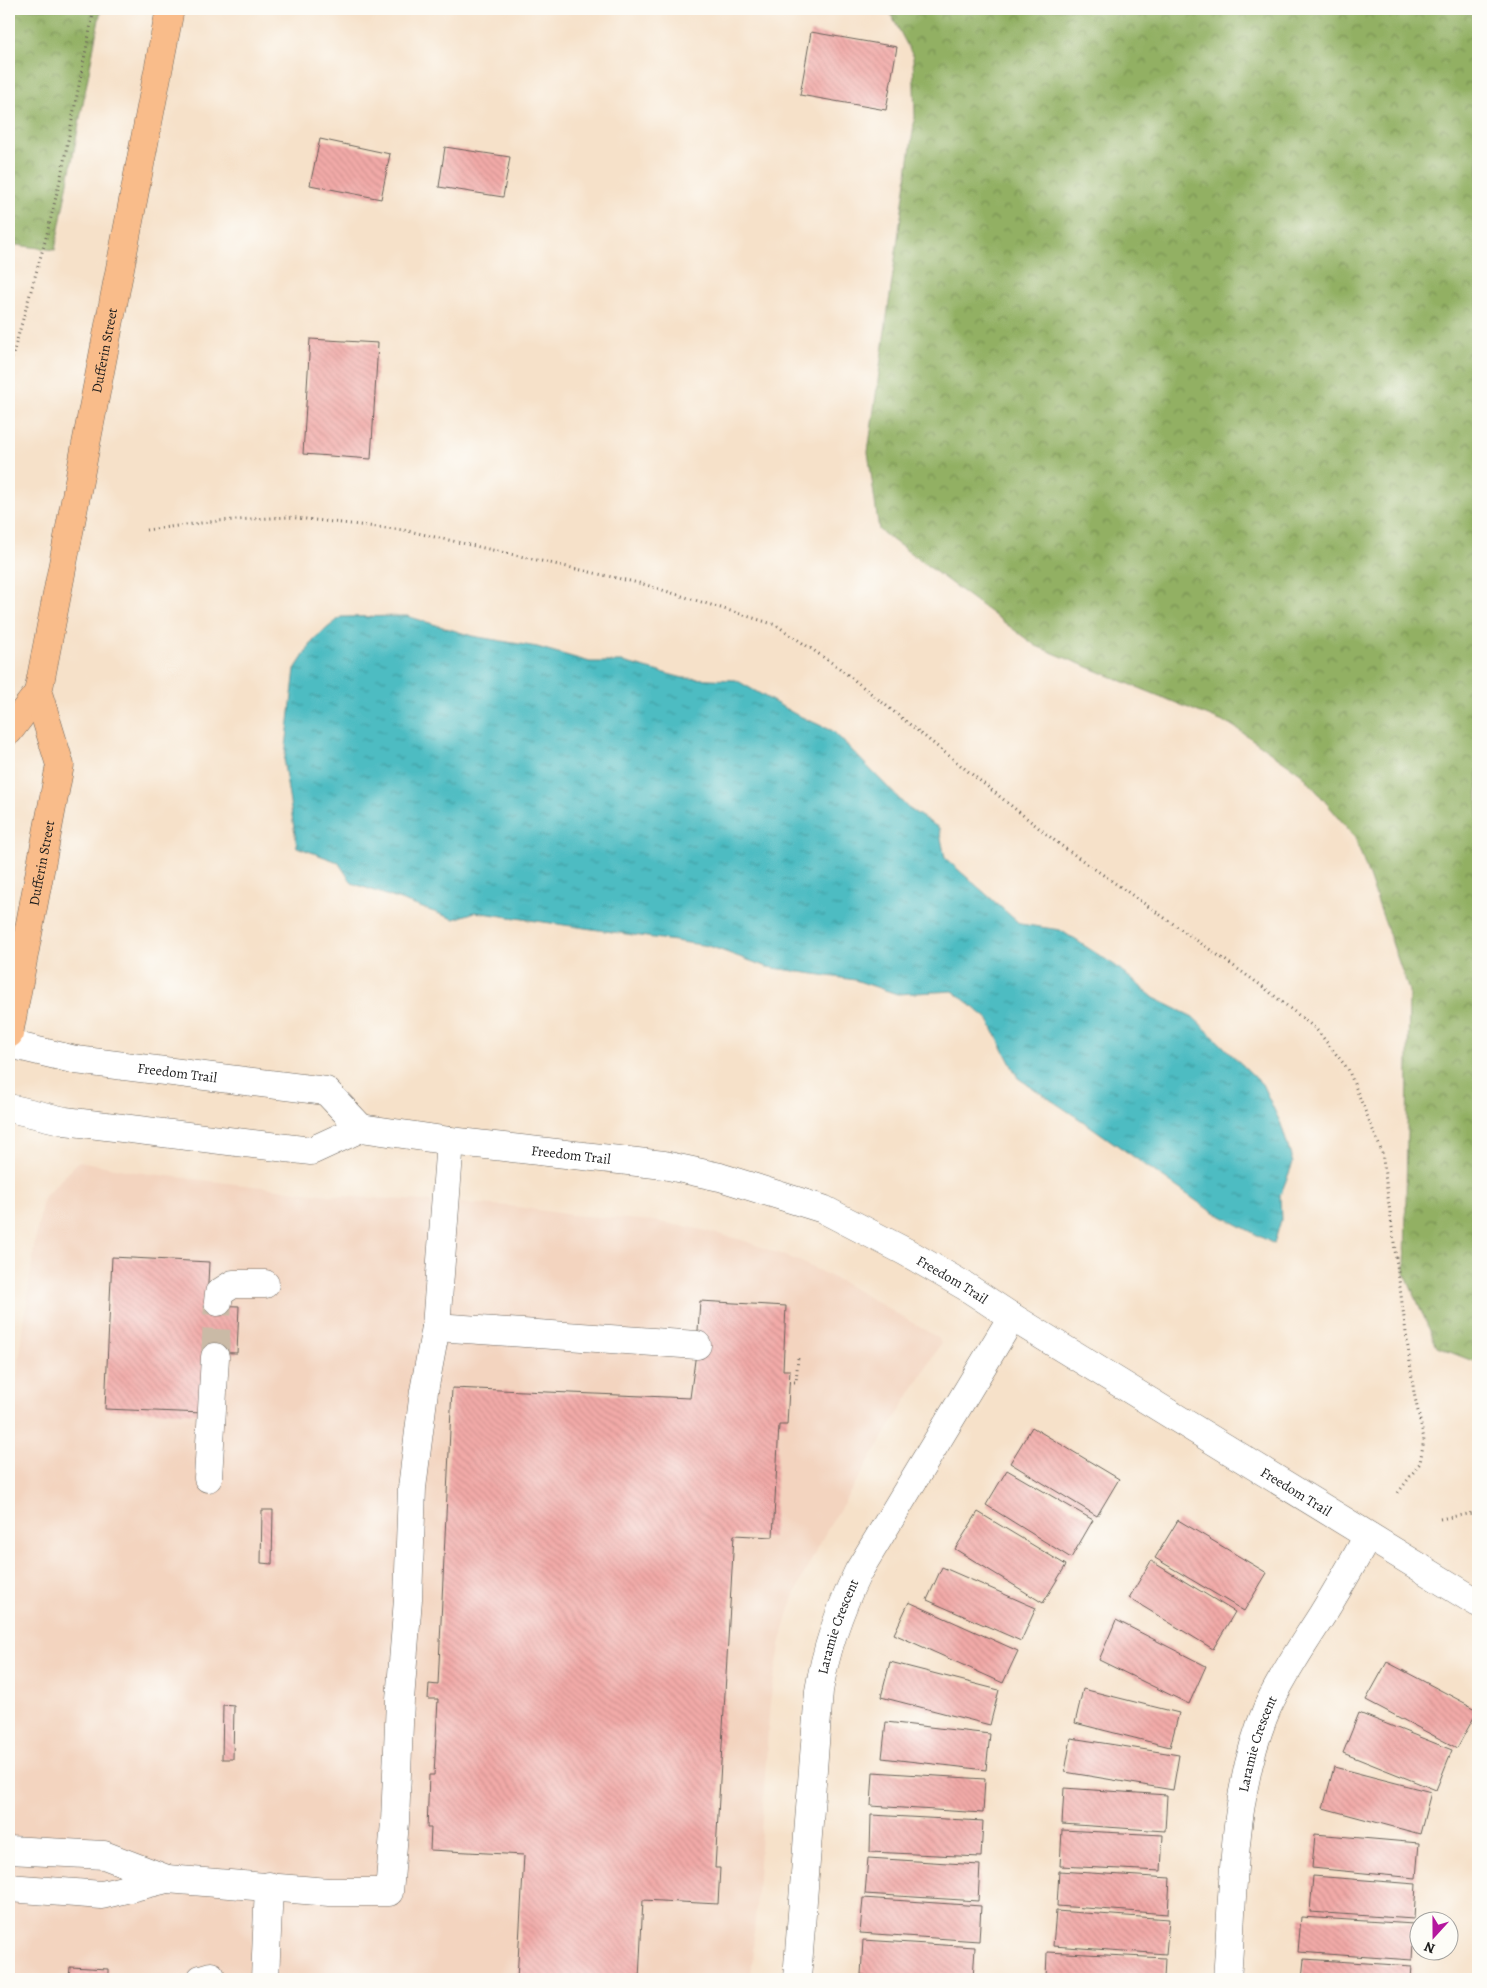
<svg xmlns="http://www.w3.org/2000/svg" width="1487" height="1988" font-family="Alegreya,serif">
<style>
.built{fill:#f3d4bf}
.forest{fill:url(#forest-crowns);stroke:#576640}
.water{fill:url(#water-ripples);stroke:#346c6f}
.building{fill:url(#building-back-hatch)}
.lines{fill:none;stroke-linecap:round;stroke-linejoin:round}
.minor-tunnel{stroke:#cabaa6;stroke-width:28;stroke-dasharray:28 14;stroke-linecap:butt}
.minor-casing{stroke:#686159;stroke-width:29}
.major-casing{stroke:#686159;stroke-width:29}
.path{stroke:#686159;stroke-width:3;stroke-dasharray:1 4;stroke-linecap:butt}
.minor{stroke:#fff;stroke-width:28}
.major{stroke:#f9bc8a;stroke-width:28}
.labels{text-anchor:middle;stroke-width:4;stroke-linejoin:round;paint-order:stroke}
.street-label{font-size:14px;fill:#1c1c1c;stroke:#fdfcf7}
</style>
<defs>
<pattern id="forest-crowns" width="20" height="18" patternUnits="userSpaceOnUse" patternTransform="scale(1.25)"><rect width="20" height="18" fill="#92b063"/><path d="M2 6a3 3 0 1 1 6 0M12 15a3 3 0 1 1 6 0" fill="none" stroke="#768e51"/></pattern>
<pattern id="water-ripples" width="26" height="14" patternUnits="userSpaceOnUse" patternTransform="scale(1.25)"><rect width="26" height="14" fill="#4dbcc2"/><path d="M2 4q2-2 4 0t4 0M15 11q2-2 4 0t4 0" fill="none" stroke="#3f989d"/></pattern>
<pattern id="building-back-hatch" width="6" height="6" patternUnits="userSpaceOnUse" patternTransform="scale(1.25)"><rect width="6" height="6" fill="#f2aaa8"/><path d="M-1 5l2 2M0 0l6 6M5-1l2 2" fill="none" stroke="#cf9290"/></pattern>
</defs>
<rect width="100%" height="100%" fill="#fdfcf7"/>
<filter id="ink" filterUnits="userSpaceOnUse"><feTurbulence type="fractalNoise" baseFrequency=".02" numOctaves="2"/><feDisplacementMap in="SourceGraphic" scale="10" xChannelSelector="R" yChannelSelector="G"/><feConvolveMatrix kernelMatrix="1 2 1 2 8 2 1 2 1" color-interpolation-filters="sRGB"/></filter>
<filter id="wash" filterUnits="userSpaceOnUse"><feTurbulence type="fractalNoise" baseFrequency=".0096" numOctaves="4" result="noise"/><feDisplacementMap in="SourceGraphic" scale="20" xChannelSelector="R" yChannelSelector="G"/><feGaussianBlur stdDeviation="1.12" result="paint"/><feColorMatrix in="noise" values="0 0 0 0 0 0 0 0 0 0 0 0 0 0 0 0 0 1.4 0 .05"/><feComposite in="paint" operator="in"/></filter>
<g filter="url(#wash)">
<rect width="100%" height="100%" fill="#f6e1c9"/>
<path class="built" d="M79 1161 135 1172 339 1196 510 1206 572 1215 654 1221 698 1229 742 1240 799 1261 842 1282 937 1337 941 1343 827 1530 801 1580 790 1608 781 1641 770 1701 751 1979H9V1437L34 1248 43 1198Z"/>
<path class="forest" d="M9 9H101L55 250 9 244Z
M888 9H1478V1363L1437 1347 1405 1273 1409 991 1355 837 1302 774 1233 726 1036 646 879 530 868 452 915 117 913 56Z"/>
<path class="water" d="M407 616 472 636 537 647 590 662H623L683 678 736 680 795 714 833 731 908 808 939 828 945 858 1020 924 1060 930 1116 966 1154 998 1193 1017 1262 1084 1281 1124 1293 1163 1280 1196 1281 1220 1274 1244 1205 1207 1090 1126 1018 1078 987 1018 953 991 897 994 855 980 767 967 709 946 475 912 454 919 352 883 338 862 297 847 284 765 295 669 315 638 341 617Z"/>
<g id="blocks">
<path class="building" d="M811 32 897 47 886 110 800 95Z
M320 139 390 154 381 199 310 185Z
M445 147 510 157 503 197 439 187Z
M310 339 378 343 371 459 303 454Z
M112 1257 209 1262 207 1305 239 1306 237 1353 206 1352 203 1413 105 1409Z
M700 1301 786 1306 783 1370H790L787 1425H779L773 1537 734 1535 715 1868H720L718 1904 643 1900 639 1979H517L524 1855 430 1850 431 1828H427L429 1775H434L438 1699H428L429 1684 438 1685 452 1388 690 1398 697 1345Z
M1032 1427 1119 1479 1097 1516 1010 1463Z
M1007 1470 1093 1520 1071 1558 986 1505Z
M262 1510H273L272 1564 261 1563Z
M978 1512 1066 1565 1043 1603 955 1549Z
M1178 1520 1267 1573 1244 1611 1155 1558Z
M1151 1561 1235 1612 1213 1649 1129 1598Z
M942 1567 1036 1608 1021 1641 927 1600Z
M909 1602 1018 1651 1003 1683 894 1634Z
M1116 1620 1206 1666 1189 1704 1099 1660Z
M890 1662 999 1690 990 1725 881 1697Z
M1387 1662 1478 1710 1457 1748 1366 1700Z
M1083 1689 1179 1713 1170 1747 1075 1723Z
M223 1705 234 1706 233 1759H222Z
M1359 1713 1452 1750 1436 1790 1343 1753Z
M886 1722 990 1734 986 1770 882 1758Z
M1071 1738 1179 1755 1173 1790 1065 1772Z
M1334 1767 1431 1792 1420 1834 1323 1808Z
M873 1772 985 1779 983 1813 871 1806Z
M1064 1788 1167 1795 1165 1831 1062 1824Z
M871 1815 983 1821 981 1857 870 1852Z
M1062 1830 1163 1835 1161 1871 1060 1866Z
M1315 1834 1419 1843 1416 1878 1312 1868Z
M868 1858 980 1865 978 1901 865 1894Z
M1059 1871 1170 1878 1168 1914 1057 1906Z
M1313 1876 1416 1884 1414 1919 1310 1912Z
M863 1898 981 1906 979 1941 860 1933Z
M1056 1911 1169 1919 1166 1954 1053 1946Z
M1301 1917 1414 1924 1412 1960 1298 1952Z
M863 1940 975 1947 973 1979H924L861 1975Z
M1047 1952 1165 1958 1164 1979H1046Z
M1304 1959 1412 1966 1411 1979H1302Z
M70 1967 108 1969V1979H69Z"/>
</g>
</g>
<g filter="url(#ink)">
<use href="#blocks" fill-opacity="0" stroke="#686159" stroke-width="1"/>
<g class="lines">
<path class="minor-tunnel" d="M215 1357 218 1302"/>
<g class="minor-casing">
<g id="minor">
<path id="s1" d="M9 1044 76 1060 326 1091 361 1128"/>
<path id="s2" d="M9 1108 65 1121 311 1151 361 1128 450 1141 664 1165 720 1177 823 1209 906 1252 965 1286 1012 1317 1478 1603"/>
<path d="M218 1302 219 1293 233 1284H265"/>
<path d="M436 1327 697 1345"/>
<path d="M208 1478 215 1357"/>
<path d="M9 1850 104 1855 167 1879"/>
<path d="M9 1888 102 1895 167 1879 329 1892H389L395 1822 400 1700 408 1599 412 1488 424 1391 436 1327 450 1141"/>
<path d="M201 1979 211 1976"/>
<path d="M265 1979 269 1886"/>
<path id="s3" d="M797 1979 819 1691C826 1648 839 1611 858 1572L1012 1317"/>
<path id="s4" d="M1227 1979C1234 1889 1231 1791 1268 1706 1283 1674 1303 1645 1322 1615 1338 1589 1353 1563 1368 1536"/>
</g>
</g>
<g class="major-casing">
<g id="major">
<path d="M9 731 38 693"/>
<path id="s5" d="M9 1034 60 765 38 693 170 9"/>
</g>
</g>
<path class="path" d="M9 368 46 238 61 176 94 9
M146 530 217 521 288 517 404 530 643 584 776 625 838 667 1059 844 1262 986 1316 1029 1348 1069 1382 1152 1414 1393 1424 1439 1420 1463 1398 1493
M789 1382H796L798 1358
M1440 1519 1478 1512"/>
<use href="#minor" class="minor"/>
<use href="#major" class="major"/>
</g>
</g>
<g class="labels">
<g class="street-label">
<text dy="5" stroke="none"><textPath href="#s5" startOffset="698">Dufferin Street</textPath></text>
<text dy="5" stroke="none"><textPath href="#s5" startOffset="174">Dufferin Street</textPath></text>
<text dy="5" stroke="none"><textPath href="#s1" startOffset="171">Freedom Trail</textPath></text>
<text dy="5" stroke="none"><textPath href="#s2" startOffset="572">Freedom Trail</textPath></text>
<text dy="5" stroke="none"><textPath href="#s2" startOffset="978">Freedom Trail</textPath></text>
<text dy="5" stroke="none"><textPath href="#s2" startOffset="1382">Freedom Trail</textPath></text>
<text dy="5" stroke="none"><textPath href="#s3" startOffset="356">Laramie Crescent</textPath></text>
<text dy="5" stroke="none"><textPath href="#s4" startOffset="238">Laramie Crescent</textPath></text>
</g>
</g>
<rect width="1487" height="1988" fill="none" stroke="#fdfcf7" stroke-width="30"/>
<g transform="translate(1434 1936) rotate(201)"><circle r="24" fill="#fdfcf7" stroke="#a3a29f"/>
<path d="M0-4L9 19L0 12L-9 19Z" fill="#b5179e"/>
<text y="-8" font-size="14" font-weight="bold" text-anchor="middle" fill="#1c1c1c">N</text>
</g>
</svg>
